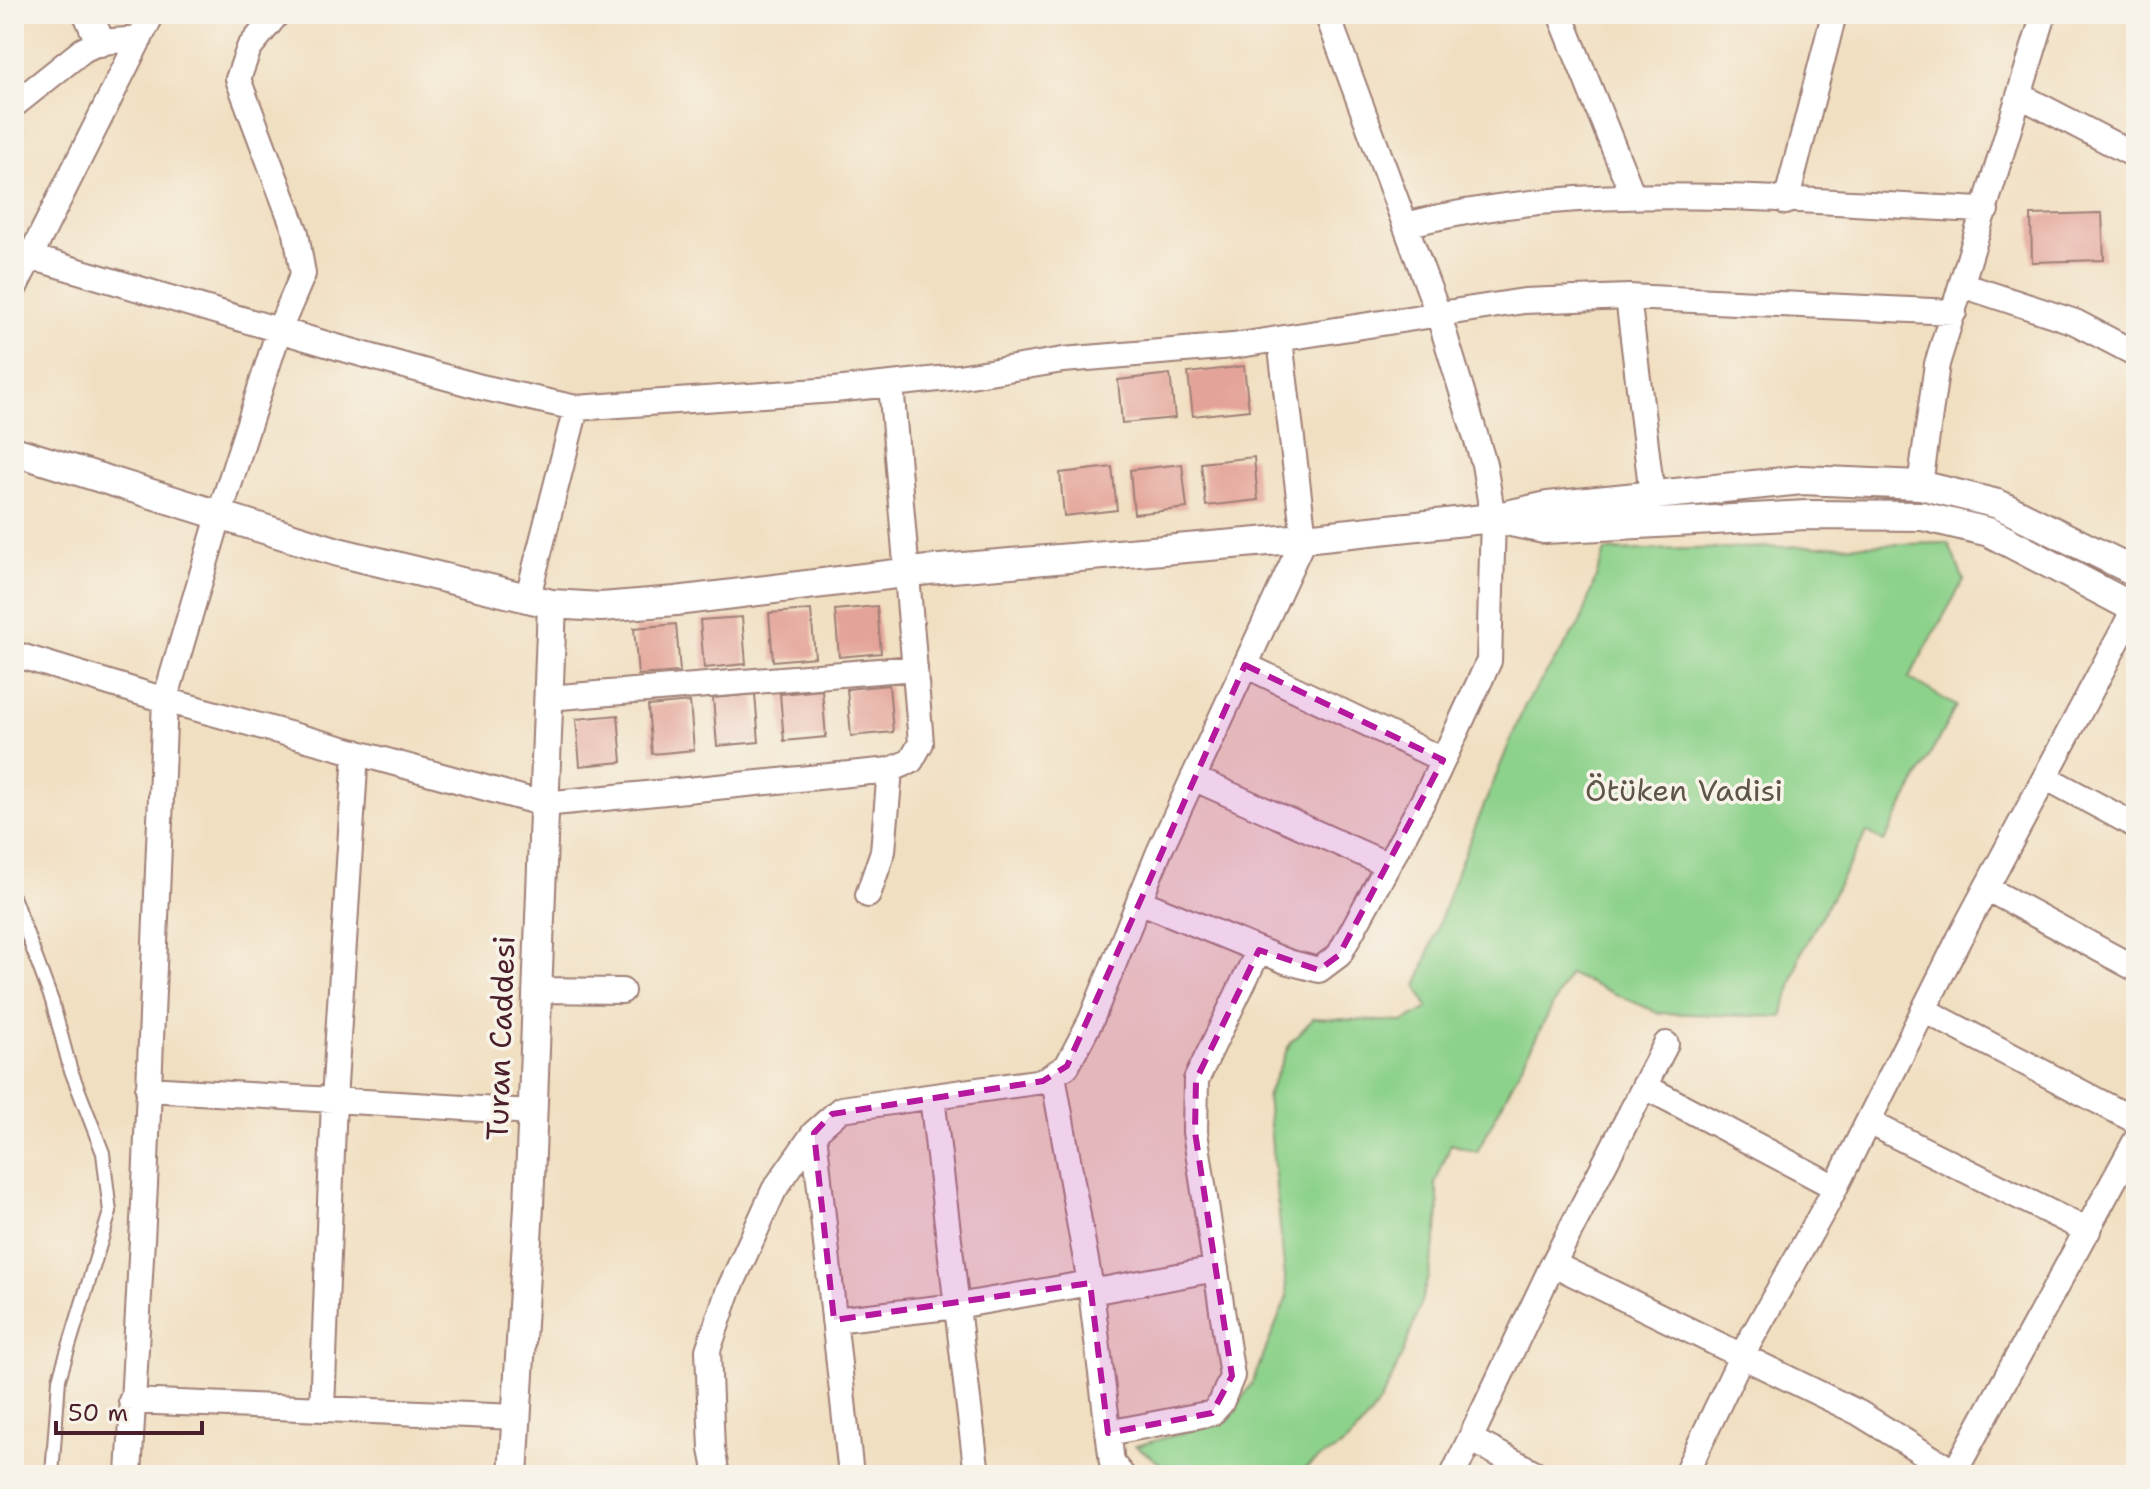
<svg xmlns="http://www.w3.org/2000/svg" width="2150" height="1489" font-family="'Shantell Sans',sans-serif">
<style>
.green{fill:#8dd28b;stroke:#6c785b;stroke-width:2}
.building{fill:#e4a398}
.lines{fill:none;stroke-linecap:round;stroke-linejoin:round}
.service-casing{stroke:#9e7f76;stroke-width:16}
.minor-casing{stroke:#9e7f76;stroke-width:28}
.tertiary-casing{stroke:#9e7f76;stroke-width:32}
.service{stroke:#fff;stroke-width:12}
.minor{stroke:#fff;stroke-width:24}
.tertiary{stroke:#fff;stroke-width:28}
.marked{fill:#b5179e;fill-opacity:0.2;stroke:#b5179e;stroke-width:6;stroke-dasharray:16 10;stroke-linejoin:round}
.labels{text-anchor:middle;stroke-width:7;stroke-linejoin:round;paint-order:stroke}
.park-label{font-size:30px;fill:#5e5548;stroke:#f7f3e8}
.street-label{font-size:30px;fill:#4a1f2b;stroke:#f7f3e8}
</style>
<rect width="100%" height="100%" fill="#f7f3e8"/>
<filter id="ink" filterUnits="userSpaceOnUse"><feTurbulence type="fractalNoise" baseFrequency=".0125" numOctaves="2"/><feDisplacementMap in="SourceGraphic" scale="16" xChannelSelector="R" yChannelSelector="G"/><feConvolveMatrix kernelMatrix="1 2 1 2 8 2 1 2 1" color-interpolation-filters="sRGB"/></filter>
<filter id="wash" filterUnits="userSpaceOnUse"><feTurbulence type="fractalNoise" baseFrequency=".006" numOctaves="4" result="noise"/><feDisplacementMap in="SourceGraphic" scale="32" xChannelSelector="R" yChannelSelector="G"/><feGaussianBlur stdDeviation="1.8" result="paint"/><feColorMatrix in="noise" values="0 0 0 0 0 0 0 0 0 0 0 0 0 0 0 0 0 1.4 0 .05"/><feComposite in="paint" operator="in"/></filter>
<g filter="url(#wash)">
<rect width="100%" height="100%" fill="#f1dfc1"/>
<path class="green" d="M1948 543 1964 580 1909 678 1956 706 1884 842 1867 832 1801 953 1782 1017 1659 1013 1569 974 1477 1152 1451 1144 1435 1184C1453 1229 1400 1380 1369 1417 1361 1427 1350 1442 1339 1448 1322 1458 1312 1459 1299 1475H1176L1136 1446 1229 1420 1253 1381 1287 1297 1267 1096 1290 1043 1314 1018 1403 1022 1428 1008 1417 986 1458 869 1525 705 1580 623 1605 551Z"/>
<g id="blocks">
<path class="building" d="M2102 213 2104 260 2032 262 2031 215Z
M1244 366 1249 410 1193 416 1188 373Z
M1170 374 1175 418 1122 423 1118 380Z
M1254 457 1258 500 1206 506 1201 463Z
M1182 464 1187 508 1134 514 1130 470Z
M1112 467 1117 510 1064 516 1060 473Z
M877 606 881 653 839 657 835 610Z
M811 610 815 657 773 661 769 613Z
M742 617 746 664 704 668 700 620Z
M676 624 680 672 638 675 634 628Z
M889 685 893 732 851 736 847 689Z
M822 690 826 737 784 741 780 694Z
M755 694 759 742 717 746 713 698Z
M690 702 694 750 652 754 648 706Z
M618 715 622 762 580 766 576 719Z"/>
</g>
</g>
<g filter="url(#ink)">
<use href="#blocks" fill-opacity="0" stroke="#9e7f76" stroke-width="2"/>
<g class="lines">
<g class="service-casing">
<path id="service" d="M14 899 52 1001 70 1068 103 1153 110 1212 59 1379 52 1475"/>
</g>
<g class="minor-casing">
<path id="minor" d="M1560 14 1633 196
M2021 96 2136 156
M14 105 83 50 100 42 140 39
M1786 202 1834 14
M1405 225C1592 177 1795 202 1986 210
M14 252 340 348 481 387 576 408 834 390 958 377 1063 360 1233 346 1524 301 1628 297 1954 312
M1962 285 2075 322 2136 354
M14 289 152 14
M1628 297 1652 495
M1920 485 1937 364 2044 14
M527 600 576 408
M14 654 165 700 544 804 890 770 911 761 921 743 891 384
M1245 665 1443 760
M548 698 915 668
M2045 777 2136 826
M1193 778 1388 865
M1986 888 2136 969
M868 895 883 851 890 770
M1139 901 1288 962 1319 970 1339 955 1430 788 1489 661 1493 518 1484 464 1439 316 1327 14
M536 990 622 991
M1924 1010 2136 1121
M1053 1075 1090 1283 1112 1463 1122 1475
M1644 1086 1835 1187
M148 1089 532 1112
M932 1097 977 1475
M1868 1122 2088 1231
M814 1133 851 1475
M1553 1264 1859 1413 1954 1472
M1091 1292 1216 1269
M834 1320 957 1306 1090 1283
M131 1401 517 1417
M322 1409 334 1100 356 752
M1108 1433 1212 1413 1221 1403 1232 1376 1195 1132 1196 1080 1259 950
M1472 1440 1539 1475
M129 1475 145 1185 165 700 220 513 279 330 303 274 296 233 238 79 249 48 277 14
M717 1475 712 1449 708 1350 728 1292 774 1190 814 1133 841 1109 1043 1081 1067 1066 1091 1020 1159 852 1304 538 1280 340
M1453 1475 1553 1264 1666 1044
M1685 1475 1742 1355 1828 1202 1959 939 2136 606
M1953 1475 2136 1140"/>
</g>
<g class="tertiary-casing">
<path id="tertiary" d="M88 14 100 42
M14 451 338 552 552 604 601 607 676 601 928 570 1304 538 1493 518 1548 506 1802 480 1920 485 1998 504 2136 572
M1502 520 1544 529 1807 515 1922 516 1989 532 2136 609
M513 1475 529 1206 552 604"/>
</g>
<use href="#service" class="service"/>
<use href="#minor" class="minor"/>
<use href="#tertiary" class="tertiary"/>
</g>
</g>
<path class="marked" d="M1245 665 1443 760 1339 955 1319 970 1259 950 1196 1080 1195 1132 1232 1376 1212 1413 1108 1433 1090 1283 834 1320 814 1133 832 1114 1043 1081 1067 1066Z"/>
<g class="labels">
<g class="park-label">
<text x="1684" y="801">Ötüken Vadisi</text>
</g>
<g class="street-label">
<text transform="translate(501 1038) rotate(-88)" y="10">Turan Caddesi</text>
</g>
</g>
<rect width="2150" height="1489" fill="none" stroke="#f7f3e8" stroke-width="48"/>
<path d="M56 1421v12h146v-12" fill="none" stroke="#4a1f2b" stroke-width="4"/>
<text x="68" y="1421" font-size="24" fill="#4a1f2b" stroke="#f7f3e8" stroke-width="6" paint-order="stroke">50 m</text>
</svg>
